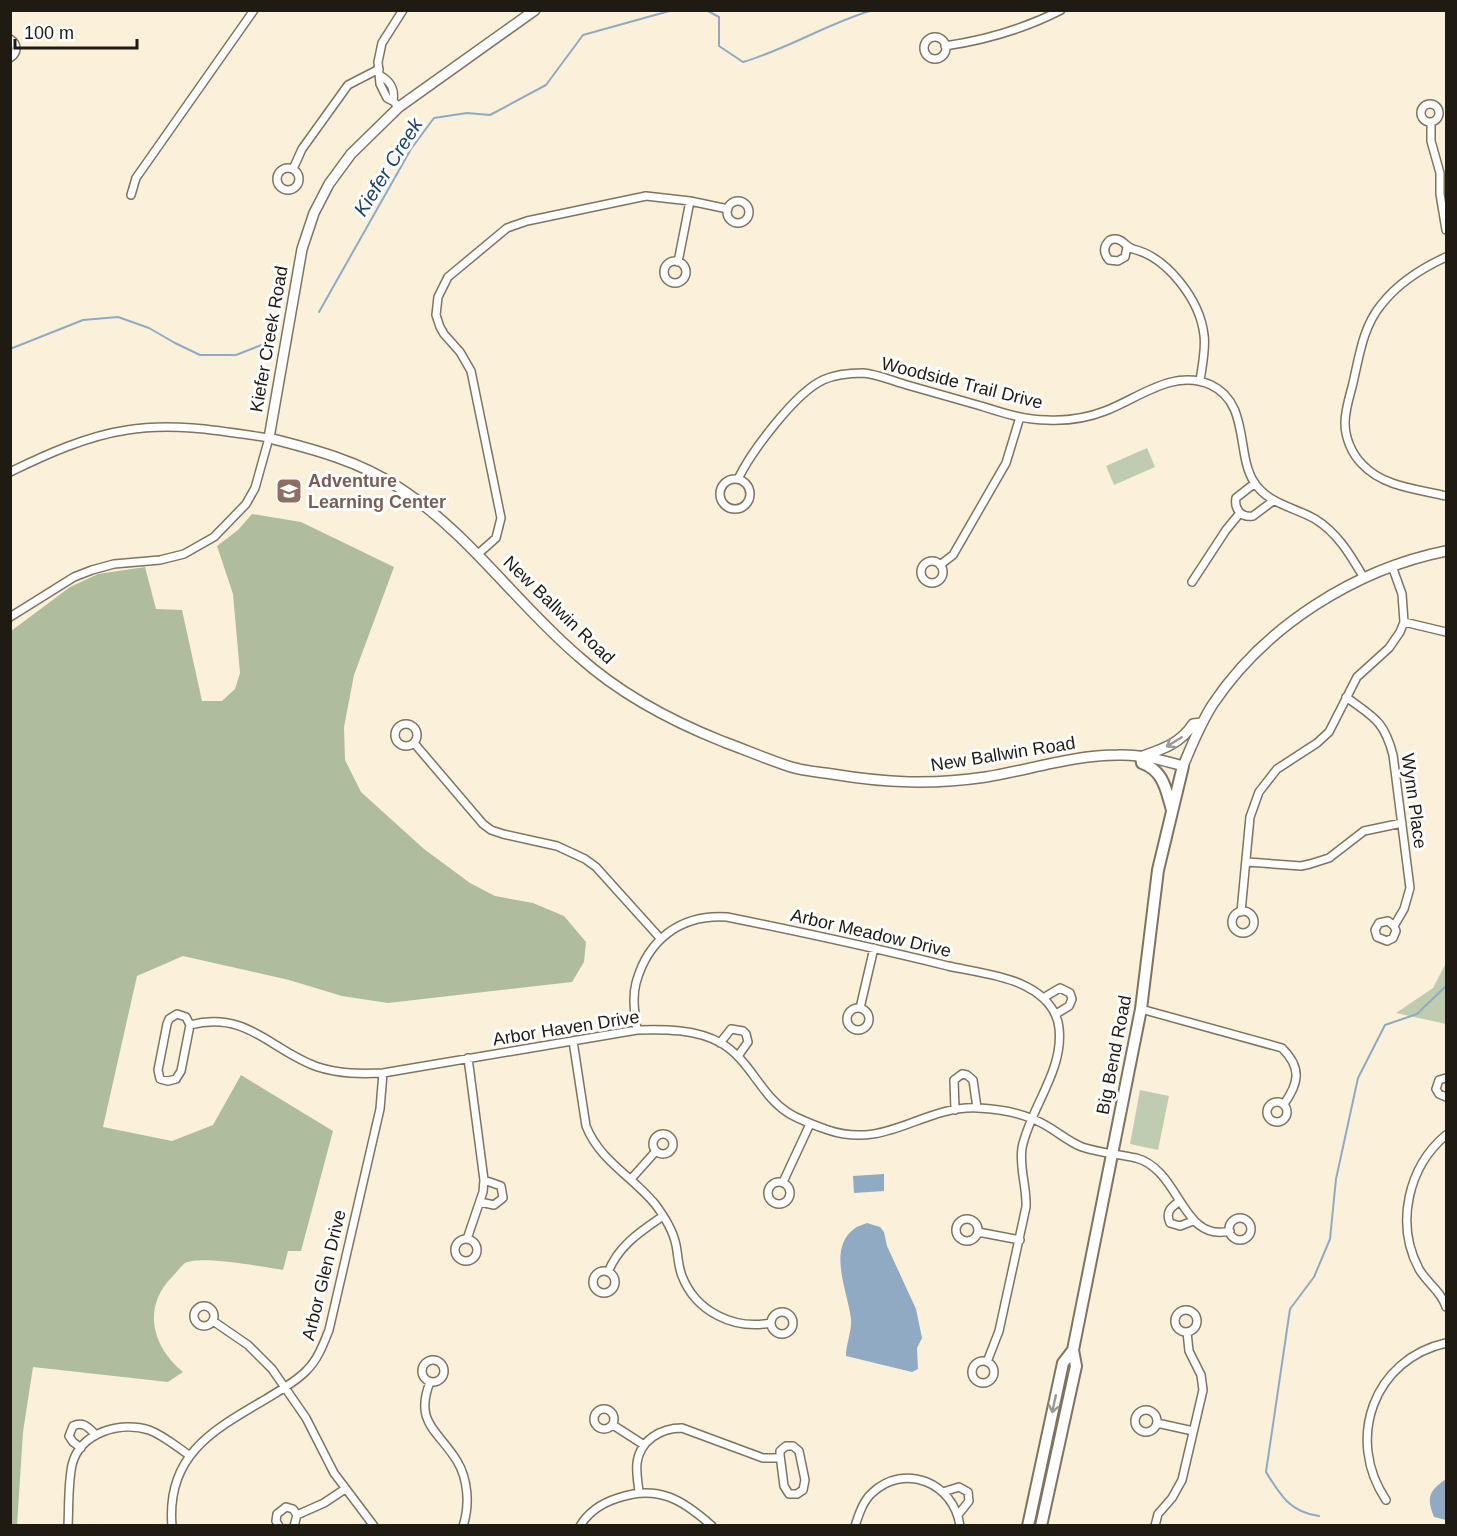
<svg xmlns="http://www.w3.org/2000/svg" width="1457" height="1536" font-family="Helvetica,sans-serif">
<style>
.green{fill:#bfccb1}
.forest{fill:#afbd9d}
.water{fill:#90aac4}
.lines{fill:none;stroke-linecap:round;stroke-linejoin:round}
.stream{stroke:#90aac4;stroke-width:2}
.street-casing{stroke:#7e7460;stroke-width:10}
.secondary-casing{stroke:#7e7460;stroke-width:12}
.primary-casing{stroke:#7e7460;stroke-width:14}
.street{stroke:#fff;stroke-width:7}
.secondary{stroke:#fff;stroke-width:9}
.primary{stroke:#fff;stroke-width:10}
.oneway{stroke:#9a9895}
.labels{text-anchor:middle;stroke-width:6;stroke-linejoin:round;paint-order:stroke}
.street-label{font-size:18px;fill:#1f1b13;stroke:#fff}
.education-label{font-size:18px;font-weight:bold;fill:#785e54;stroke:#fff;text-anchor:start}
.water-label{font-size:20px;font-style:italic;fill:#1b4368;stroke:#fff}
</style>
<rect width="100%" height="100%" fill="#fbf0d9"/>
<path class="green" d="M1147 448 1155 467 1114 485 1106 466Z
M1446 963V1024L1396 1013 1433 988Z
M1140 1090 1169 1096 1158 1150 1130 1144Z"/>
<path class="forest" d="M252 514 301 522 394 567 354 675 344 727 345 760 361 792 424 849 470 883 495 896 533 903 564 916 586 942 584 962 572 982 388 1003 342 996 289 980 183 956 137 976 103 1127 172 1141 213 1125 241 1075 333 1131 301 1251H288L283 1270C262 1267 203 1255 185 1263 181 1266 176 1273 172 1277 142 1307 152 1347 183 1372L168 1382 33 1367 23 1432 17 1525H11V631L70 587 98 574 145 567 156 609 182 610 202 701H222L235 689 240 673 233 594 217 546 238 530Z"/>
<path class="water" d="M884 1174V1191L854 1193 853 1176Z
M867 1223 880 1227 884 1232 887 1246 916 1309 922 1338 917 1348 918 1369 912 1372 846 1356C846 1344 852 1331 851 1319 848 1292 827 1249 854 1229 857 1226 863 1225 867 1223Z
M1446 1479V1520L1434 1517C1426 1497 1429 1491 1446 1479Z"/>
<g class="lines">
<path class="stream" d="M706 10 719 17V46L743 62C788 49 828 23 873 10
M319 312 411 149 434 118 467 113 490 115 546 85 583 35 673 10
M10 349 83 320 118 317 149 328 175 343 200 355H236L264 344
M1319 1516C1290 1512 1280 1495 1266 1472L1290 1309 1314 1277 1330 1239 1336 1179 1358 1078 1385 1025 1417 1014 1446 986"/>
<g class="street-casing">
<path id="street" d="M924 48a11 11 0 1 1 22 0a11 11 0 1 1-22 0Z
M10 39C18 44 18 53 10 58
M945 46C986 40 1024 29 1061 10
M381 76C391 82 395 89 393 101
M1421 113a9 9 0 1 1 18 0a9 9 0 1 1-18 0Z
M399 107 393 101 387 98 380 84 378 62 382 43 403 10
M1431 122V141L1440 173V194L1446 230
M277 179a11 11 0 1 1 22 0a11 11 0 1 1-22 0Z
M293 169 302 149 348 85 379 69
M131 195 136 178 254 10
M727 212a11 11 0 1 1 22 0a11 11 0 1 1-22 0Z
M1127 247 1125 257 1118 261 1109 260C1103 253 1103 246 1110 240 1122 236 1124 246 1133 249 1167 257 1200 300 1204 335 1206 349 1202 366 1200 381
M1446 257C1422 268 1398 283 1381 305 1362 328 1359 359 1352 387 1349 398 1345 411 1345 423 1345 438 1352 454 1362 464 1383 487 1418 489 1446 496
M664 272a11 11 0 1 1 22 0a11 11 0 1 1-22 0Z
M678 262 690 201
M10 472C47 454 87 436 127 430 173 422 223 431 269 438L255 488 246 504 214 537 184 554 160 560 114 564 92 570 74 577 10 617
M720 494a15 15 0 1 1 30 0a15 15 0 1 1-30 0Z
M738 479C751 452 795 393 823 380 834 375 850 373 863 373 877 374 893 381 907 385 931 392 956 399 981 406 1003 413 1024 420 1047 420 1066 421 1087 418 1105 411 1139 398 1174 368 1211 385 1250 403 1236 455 1254 482 1268 504 1294 507 1315 519 1338 533 1351 556 1364 578
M1255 483 1236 498C1234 509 1241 518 1253 516L1273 501
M478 554 496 538 501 518 471 371 460 352 444 334 440 327 436 315 438 297 448 277 507 228 527 221 646 196 690 201 728 209
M921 572a11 11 0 1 1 22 0a11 11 0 1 1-22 0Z
M940 565 953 555 1006 463 1020 417
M1192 582 1226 530 1240 513
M1404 622 1446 632
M1346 697C1373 717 1384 720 1393 755L1410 888 1404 909 1394 926 1396 931 1393 938 1387 941 1377 937 1375 930 1379 923 1388 921 1394 926
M395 735a11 11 0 1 1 22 0a11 11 0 1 1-22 0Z
M414 743 483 824 491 830 503 834 557 846 585 859 596 867 660 938
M1247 862 1301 866 1310 864 1329 858 1364 831 1402 823
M1232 922a11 11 0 1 1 22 0a11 11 0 1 1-22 0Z
M1241 912 1250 817 1259 792 1277 769 1317 743 1329 732 1357 677 1389 648 1400 632 1404 622 1402 594 1392 566
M1043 998 1060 988 1070 993 1072 999 1069 1006 1056 1014
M847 1019a11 11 0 1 1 22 0a11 11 0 1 1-22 0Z
M860 1008 874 948
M1141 1009 1282 1048C1302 1068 1299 1083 1284 1104
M177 1014 186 1017 190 1025 181 1071 176 1079 168 1081 160 1079 158 1070 167 1024 169 1019Z
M190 1025C248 1010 271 1051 318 1067 340 1074 361 1074 383 1073L637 1030C664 1029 696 1029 721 1043 750 1060 760 1094 787 1112 799 1120 814 1125 828 1130 887 1150 923 1105 978 1108 1001 1109 1027 1114 1047 1126 1059 1133 1069 1142 1082 1147 1100 1153 1118 1154 1136 1158 1181 1170 1181 1243 1230 1231
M637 1030C635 1015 632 998 636 983 648 939 681 914 727 917 801 932 875 948 948 966 971 971 1008 976 1027 987 1043 995 1057 1009 1059 1028 1064 1071 1030 1108 1022 1148 1019 1168 1027 1187 1026 1207L999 1331 987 1362
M573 1041 586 1126C600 1161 632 1176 655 1204 664 1216 673 1230 676 1245 678 1255 678 1266 682 1276 696 1312 734 1330 771 1323
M720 1043 731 1029 743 1031 746 1034 748 1042 738 1056
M1446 1078 1439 1080 1436 1089 1439 1094 1446 1097
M1267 1112a10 10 0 1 1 20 0a10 10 0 1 1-20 0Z
M955 1110 954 1080 962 1074 967 1075 973 1080 977 1108
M653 1144a10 10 0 1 1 20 0a10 10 0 1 1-20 0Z
M1446 1135C1408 1167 1395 1224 1419 1269 1427 1283 1442 1292 1446 1307
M631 1179 656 1151
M783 1182 810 1124
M768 1193a11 11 0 1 1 22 0a11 11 0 1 1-22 0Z
M1180 1201C1171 1207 1165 1212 1170 1223L1180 1226 1193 1221
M480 1202 494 1205 503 1198 501 1186 484 1180
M1229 1229a11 11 0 1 1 22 0a11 11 0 1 1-22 0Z
M956 1230a11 11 0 1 1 22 0a11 11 0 1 1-22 0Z
M978 1232 1020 1240
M455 1250a11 11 0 1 1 22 0a11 11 0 1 1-22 0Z
M467 1239 483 1192 484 1180 468 1058
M593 1282a11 11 0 1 1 22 0a11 11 0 1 1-22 0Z
M608 1272C619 1245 640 1232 663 1216
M194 1316a10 10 0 1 1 20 0a10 10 0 1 1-20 0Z
M1175 1321a11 11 0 1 1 22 0a11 11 0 1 1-22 0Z
M771 1323a11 11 0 1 1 22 0a11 11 0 1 1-22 0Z
M213 1321 248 1345 272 1369 306 1418 334 1473 374 1526
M422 1371a11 11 0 1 1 22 0a11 11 0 1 1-22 0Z
M972 1372a11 11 0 1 1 22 0a11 11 0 1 1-22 0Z
M430 1382C414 1423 438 1430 457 1461 468 1479 470 1505 463 1526
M594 1419a10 10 0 1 1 20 0a10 10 0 1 1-20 0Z
M1135 1421a11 11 0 1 1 22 0a11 11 0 1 1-22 0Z
M1157 1423 1193 1431
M613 1425 644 1445
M786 1446H793L799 1451 805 1480 803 1490 797 1494H789L784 1486 780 1455V1451Z
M81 1448 73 1442 69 1436 73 1426C83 1421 88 1427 95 1434
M639 1492C638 1483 636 1472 637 1463 640 1440 661 1428 682 1428L763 1458H780
M943 1492 959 1487 968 1492 969 1501 958 1515
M1386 1500C1345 1439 1374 1359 1446 1343
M297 1515 324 1503 345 1489
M68 1526C69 1506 68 1484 72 1465 80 1432 121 1421 149 1430 163 1435 177 1447 189 1455
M172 1526C166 1455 213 1430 266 1399 280 1390 296 1382 307 1370 318 1359 323 1345 329 1330L380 1109 383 1073
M279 1526 276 1521 277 1514 286 1507 293 1509 297 1515 294 1526
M580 1526C589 1511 602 1503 618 1498 658 1484 683 1500 712 1526
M855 1526C859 1514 863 1501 872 1493 905 1462 954 1483 960 1526
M1155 1526 1158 1514 1172 1498 1182 1480 1203 1390 1201 1375 1189 1351 1187 1332"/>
</g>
<g class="secondary-casing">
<path id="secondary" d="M535 10 399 107 351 154 329 184 314 213 302 249 269 438C313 449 359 461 398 487 468 532 515 602 578 656 620 694 671 721 724 742 746 750 769 760 791 767 804 771 819 772 832 774 886 783 931 785 986 777 1029 770 1073 755 1118 755 1140 754 1162 760 1183 766 1192 745 1200 724 1213 704 1265 626 1356 569 1446 551
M1143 756C1163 749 1181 743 1193 724L1202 723"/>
</g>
<g class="primary-casing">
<path id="primary" d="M1141 757 1142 763C1164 771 1166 790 1172 810
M1028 1526 1063 1363 1073 1350
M1041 1526 1076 1366 1073 1350 1141 1009 1158 870 1183 766"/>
</g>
<use href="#street" class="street"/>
<use href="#secondary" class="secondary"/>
<use href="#primary" class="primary"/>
</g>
<defs><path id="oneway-shaft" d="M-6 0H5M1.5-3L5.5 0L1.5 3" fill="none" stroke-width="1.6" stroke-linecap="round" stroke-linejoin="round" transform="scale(1.5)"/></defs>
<g class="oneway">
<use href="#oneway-shaft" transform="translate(1174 742) rotate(148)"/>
<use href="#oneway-shaft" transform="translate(1054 1404) rotate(102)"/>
</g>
<defs>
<g id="school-square" transform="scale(1.35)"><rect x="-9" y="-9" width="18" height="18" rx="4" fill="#8d6e63" stroke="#fff"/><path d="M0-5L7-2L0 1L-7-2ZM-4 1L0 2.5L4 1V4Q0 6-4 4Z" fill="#fff"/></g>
</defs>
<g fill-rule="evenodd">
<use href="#school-square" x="289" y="491"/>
</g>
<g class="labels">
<g class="street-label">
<text transform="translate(269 339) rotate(-80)" y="6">Kiefer Creek Road</text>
<text transform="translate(962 383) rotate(14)" y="6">Woodside Trail Drive</text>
<text transform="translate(559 610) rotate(44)" y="6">New Ballwin Road</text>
<text transform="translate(1003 754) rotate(-9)" y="6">New Ballwin Road</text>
<text transform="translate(1414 801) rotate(82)" y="6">Wynn Place</text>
<text transform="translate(871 933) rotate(13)" y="6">Arbor Meadow Drive</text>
<text transform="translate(566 1028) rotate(-9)" y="6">Arbor Haven Drive</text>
<text transform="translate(1114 1055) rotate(-79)" y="6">Big Bend Road</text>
<text transform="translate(324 1275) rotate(-76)" y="6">Arbor Glen Drive</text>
</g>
<g class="education-label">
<text x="308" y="487">Adventure<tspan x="308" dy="21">Learning Center</tspan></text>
</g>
<g class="water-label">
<text transform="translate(388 167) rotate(-58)" y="7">Kiefer Creek</text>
</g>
</g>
<rect width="1457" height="1536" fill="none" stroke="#1f1b13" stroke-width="24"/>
<path d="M15 39v9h122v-9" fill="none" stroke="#1f1b13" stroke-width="3"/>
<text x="24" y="39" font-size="18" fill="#1f1b13" stroke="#ffffff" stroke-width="4.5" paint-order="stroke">100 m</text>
</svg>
